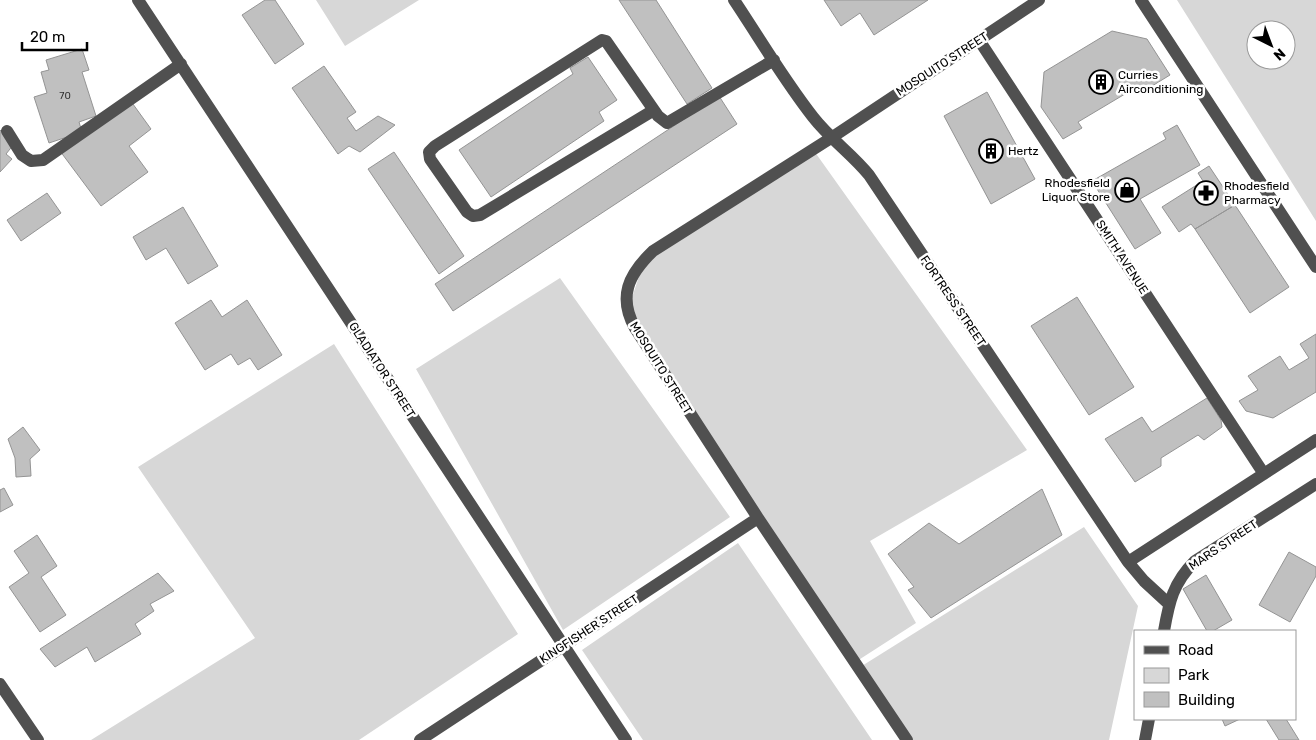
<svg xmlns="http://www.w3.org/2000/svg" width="1316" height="740" viewBox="0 0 1316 740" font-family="Rubik,sans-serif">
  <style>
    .green { fill: #d7d7d7; fill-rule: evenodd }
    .building { fill: #c0c0c0; stroke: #949494 }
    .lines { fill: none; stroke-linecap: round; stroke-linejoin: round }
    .minor { stroke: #505050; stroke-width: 12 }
    .labels { text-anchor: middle; stroke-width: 5; stroke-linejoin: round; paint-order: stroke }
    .number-label { font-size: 10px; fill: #303030 }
    .street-label { font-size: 12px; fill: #000; stroke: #fff }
    .poi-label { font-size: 12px; fill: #000; stroke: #fff; text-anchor: start }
  </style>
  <rect width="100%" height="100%" fill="#fff"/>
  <path class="green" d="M316,0H419L345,46Z
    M1177,0H1316V221ZM1256,30H1286V60H1256Z
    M812,148L1027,450L870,541L916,623L857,661L627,312L646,256Z
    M560,278L730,517L563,630L416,369Z
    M334,344L518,634L359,740H91L255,638L138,467Z
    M1084,527L1138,606L1109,740H910L857,669Z
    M738,543L872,740H643L582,650Z"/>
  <path class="building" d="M265,0H275L304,44L275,64L242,15Z
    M619,0H656L712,88L687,104Z
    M824,0H928L874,35L860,13L841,26Z
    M1112,31L1147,39L1170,75L1139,94L1135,88L1078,122L1082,128L1063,139L1041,107L1044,72Z
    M82,49L89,70L82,72L96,116L79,122L82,132L49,143L34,97L47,93L41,72L49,70L46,60Z
    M588,57L617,100L599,112L604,121L491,197L459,150L573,74L570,68Z
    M324,66L356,112L347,118L356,131L378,116L395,125L360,152L349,146L338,154L292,88Z
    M987,92L1035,179L991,204L944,116Z
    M719,96L737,124L453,311L435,284Z
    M130,100L151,129L129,146L148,172L101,206L60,151Z
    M1177,125L1200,165L1140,199L1161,233L1135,249L1092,181L1166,139L1163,133Z
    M0,130L14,144L6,154L12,159L0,172Z
    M394,152L464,256L439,274L368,169Z
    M1209,166L1235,205L1195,229L1191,224L1179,232L1162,207L1203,181L1198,173Z
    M47,193L61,213L21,241L7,220Z
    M1235,205L1289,287L1250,313L1195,229Z
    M183,207L218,266L188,284L166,248L146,260L133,237Z
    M1077,297L1134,387L1089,415L1031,326Z
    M211,300L222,317L247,300L282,355L258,370L250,358L238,365L231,354L205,370L175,323Z
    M1316,334V392L1273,418L1246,411L1239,401L1258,390L1248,376L1280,356L1289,370L1309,358L1300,344Z
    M1207,398L1221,420L1222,427L1204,440L1198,435L1161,458V466L1135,482L1105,439L1142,417L1152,432Z
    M23,427L40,450L30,459L31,476L16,477L15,458L8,439Z
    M4,488L13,505L0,512V490Z
    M1042,489L1062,535L931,618L908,590L914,587L888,554L929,523L959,544Z
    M37,535L57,566L41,577L66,615L40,632L9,587L29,573L14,551Z
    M1289,552L1316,567V576L1290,622L1259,605Z
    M158,573L174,591L150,604L154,611L135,624L141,634L95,662L87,647L55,667L40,649Z
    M1206,575L1232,620L1213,631H1207L1183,589Z
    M1222,719H1240L1225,726Z
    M1266,719H1286L1299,740H1279Z"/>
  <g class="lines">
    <path class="minor" d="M138,0L626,740
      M734,0C760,39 784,80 813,117C830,139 852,154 869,175L1128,562L1144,581L1169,604
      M1141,0L1316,267
      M979,40L1264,474
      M654,110L480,215L473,216L467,212L430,159L429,152L435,146L602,40L606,41L658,116L667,123L774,60
      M7,131L22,155L31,161L43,160L181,64
      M1128,562L1316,440
      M1164,631C1169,602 1173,583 1195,561L1316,484
      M0,684L38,740
      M420,740L758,518
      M907,740L758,518L635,328C618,297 628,275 653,251L831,138L1039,0
      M1145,740L1149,719"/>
  </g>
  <defs>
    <g id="building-ring" transform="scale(1.25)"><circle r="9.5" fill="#fff" stroke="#000" stroke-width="1.5"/><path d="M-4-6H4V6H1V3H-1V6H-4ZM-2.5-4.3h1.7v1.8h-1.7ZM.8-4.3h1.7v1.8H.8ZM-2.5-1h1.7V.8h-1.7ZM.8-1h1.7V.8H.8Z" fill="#000"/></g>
    <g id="shop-ring" transform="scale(1.25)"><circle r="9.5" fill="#fff" stroke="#000" stroke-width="1.5"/><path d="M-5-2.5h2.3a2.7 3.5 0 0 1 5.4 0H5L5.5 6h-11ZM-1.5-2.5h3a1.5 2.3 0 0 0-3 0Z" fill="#000"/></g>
    <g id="pharmacy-ring" transform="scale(1.25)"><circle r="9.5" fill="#fff" stroke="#000" stroke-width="1.5"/><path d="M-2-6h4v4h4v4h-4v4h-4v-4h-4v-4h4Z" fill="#000"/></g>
  </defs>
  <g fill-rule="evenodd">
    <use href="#building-ring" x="1101" y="82"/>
    <use href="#building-ring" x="991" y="151"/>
    <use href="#shop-ring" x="1127" y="190"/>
    <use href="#pharmacy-ring" x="1206" y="193"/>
  </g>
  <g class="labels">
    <g class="number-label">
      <text x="65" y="99">70</text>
    </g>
    <g class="street-label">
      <text transform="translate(942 64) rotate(-33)" y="4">MOSQUITO STREET</text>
      <text transform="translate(1122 257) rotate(57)" y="4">SMITH AVENUE</text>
      <text transform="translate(953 301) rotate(56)" y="4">FORTRESS STREET</text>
      <text transform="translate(661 368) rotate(58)" y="4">MOSQUITO STREET</text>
      <text transform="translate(382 370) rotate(57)" y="4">GLADIATOR STREET</text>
      <text transform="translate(1223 545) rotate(-34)" y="4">MARS STREET</text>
      <text transform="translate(589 629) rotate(-33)" y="4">KINGFISHER STREET</text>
    </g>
    <g class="poi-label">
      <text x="1118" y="79">Curries<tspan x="1118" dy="14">Airconditioning</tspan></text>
      <text x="1008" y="155">Hertz</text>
      <text x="1110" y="187" text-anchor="end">Rhodesfield<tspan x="1110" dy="14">Liquor Store</tspan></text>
      <text x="1224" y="190">Rhodesfield<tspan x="1224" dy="14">Pharmacy</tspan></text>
    </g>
  </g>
  <rect x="1134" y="630" width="162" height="90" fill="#ffffff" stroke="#999999"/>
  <rect x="1144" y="646" width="25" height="8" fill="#505050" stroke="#999999"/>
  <text x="1178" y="655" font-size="15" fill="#000000">Road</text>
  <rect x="1144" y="668" width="25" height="15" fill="#d7d7d7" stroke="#999999"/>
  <text x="1178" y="680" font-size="15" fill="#000000">Park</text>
  <rect x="1144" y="692" width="25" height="15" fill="#c0c0c0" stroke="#999999"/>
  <text x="1178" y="705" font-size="15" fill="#000000">Building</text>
  <g transform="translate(1271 45) rotate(138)"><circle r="24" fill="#ffffff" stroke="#999999"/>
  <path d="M0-4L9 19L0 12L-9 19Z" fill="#000000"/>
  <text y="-8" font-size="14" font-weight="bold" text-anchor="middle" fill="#000000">N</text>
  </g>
  <path d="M22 42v8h65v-8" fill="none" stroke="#000000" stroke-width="2.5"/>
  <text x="30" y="42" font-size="15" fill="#000000" stroke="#ffffff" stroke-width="4" paint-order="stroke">20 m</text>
</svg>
